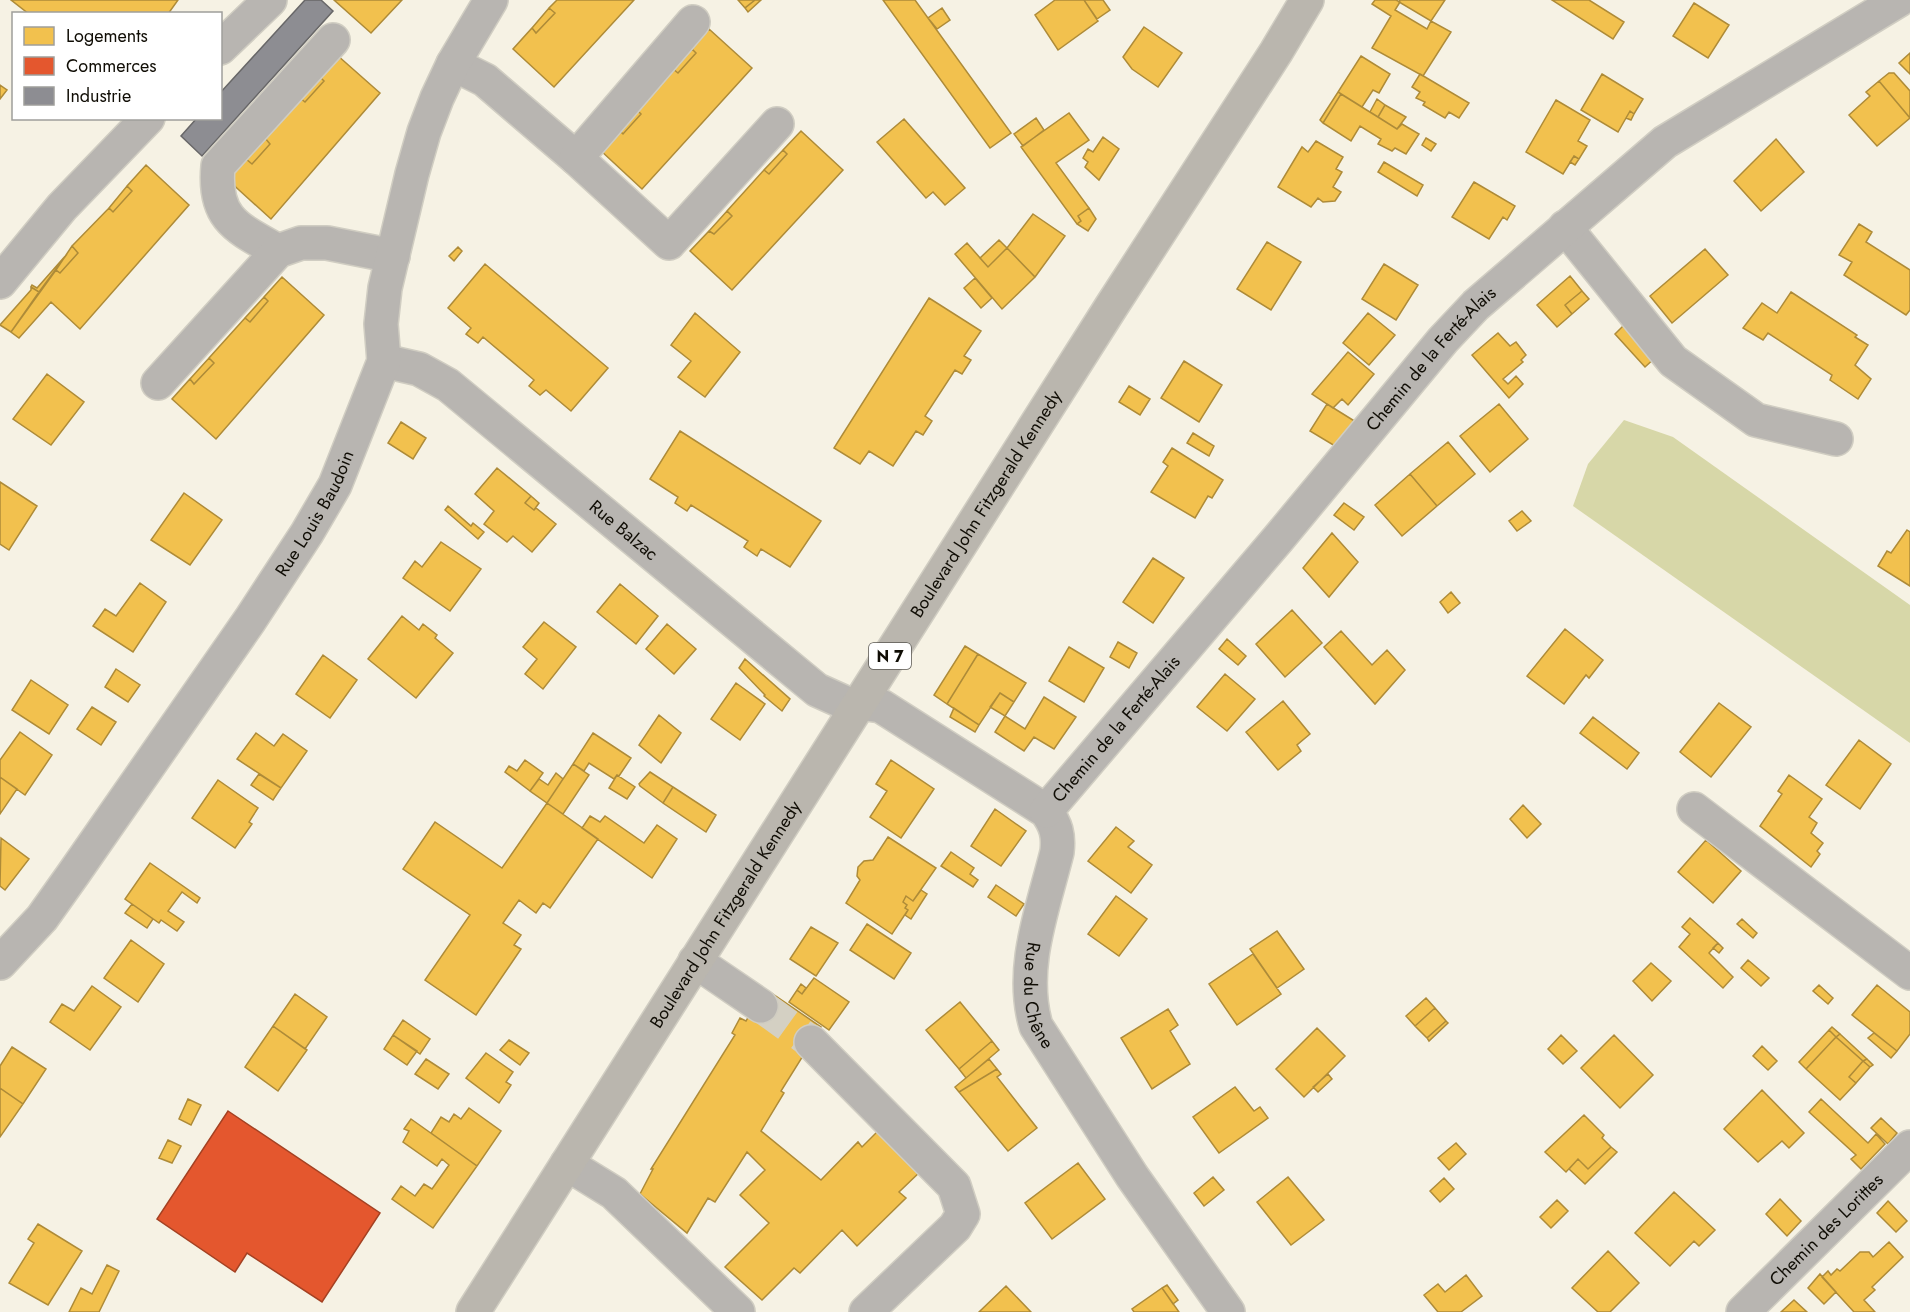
<svg xmlns="http://www.w3.org/2000/svg" width="1910" height="1312" viewBox="0 0 1910 1312" font-family="Jost,sans-serif">
  <style>
    .forest { fill: #d7d7a8 }
    .homes { fill: #f2c14e; stroke: #ae8b38; stroke-width: 1.5 }
    .shops { fill: #e4572e; stroke: #a44122; stroke-width: 1.5 }
    .industry { fill: #8d8d92; stroke: #686768; stroke-width: 1.5 }
    .lines { fill: none; stroke-linecap: round; stroke-linejoin: round }
    .minor-tunnel { stroke: #d4d0c3; stroke-width: 33; stroke-dasharray: 33 16; stroke-linecap: butt }
    .minor-casing { stroke: #d0cdc2; stroke-width: 36 }
    .major-casing { stroke: #d0cdc2; stroke-width: 36 }
    .minor { stroke: #b8b5b1; stroke-width: 33 }
    .major { stroke: #bab6ae; stroke-width: 33 }
    .labels { text-anchor: middle; stroke-width: 6; stroke-linejoin: round; paint-order: stroke }
    .shield { fill: #fff; stroke: #585650; stroke-width: 1.5 }
    .shield-label { font-size: 16px; font-weight: bold; fill: #100d05 }
    .street-label { font-size: 18px; fill: #100d05; stroke: #fff }
  </style>
  <rect width="100%" height="100%" fill="#f6f2e4"/>
  <path class="forest" d="M1624,420L1673,437L1910,605V743L1573,506L1588,464Z"/>
  <path class="homes" d="M11,0H178L168,14H29Z
    M334,0H402L371,33Z
    M557,0H634L554,87L513,49L532,28L536,33L555,13L549,8Z
    M738,0H755L745,8Z
    M755,0H761L748,12L745,8Z
    M883,0H915L1011,133L990,148Z
    M1055,0H1084L1098,21L1058,50L1035,15Z
    M1084,0H1103L1110,10L1097,19Z
    M1375,0H1396L1400,2L1395,10L1427,29L1431,21L1451,32L1423,76L1372,48L1391,16L1372,4Z
    M1400,0H1445L1431,21L1399,2Z
    M1552,0H1589L1624,22L1613,39Z
    M1694,3L1729,25L1708,58L1673,36Z
    M549,8L555,13L536,33L532,28Z
    M942,8L950,20L937,29L928,18Z
    M1144,27L1182,53L1158,87L1132,69L1123,57Z
    M709,29L752,68L642,189L599,149L618,129L623,134L641,114L636,109L673,69L678,73L696,53L692,49Z
    M692,49L696,53L678,73L673,69Z
    M1910,53V74L1899,63Z
    M337,55L380,93L271,219L228,180L246,159L252,164L270,144L265,138L300,98L305,102L324,81L319,76Z
    M1361,56L1390,74L1379,93L1373,90L1362,107L1338,92Z
    M1889,73H1894L1910,91V118L1879,81Z
    M1420,74L1469,103L1459,118L1449,112L1445,118L1423,105L1425,102L1416,98L1420,92L1412,87Z
    M1602,74L1643,99L1634,114L1630,111L1618,132L1581,110Z
    M319,76L324,81L305,102L300,98Z
    M1879,81L1910,118L1877,146L1849,115L1870,96L1866,92Z
    M0,85L7,90L0,99Z
    M1338,92L1341,94L1323,123L1320,120Z
    M1341,94L1397,129L1402,124L1419,134L1406,154L1395,148L1392,151L1378,144L1381,139L1360,126L1351,141L1323,123Z
    M1377,99L1385,105L1378,117L1370,112Z
    M1556,100L1590,120L1578,141L1587,146L1579,159L1574,156L1563,174L1526,152Z
    M1385,105L1406,117L1397,129L1378,117Z
    M636,109L641,114L623,134L618,129Z
    M1630,111L1634,114L1631,120L1626,118Z
    M1069,113L1089,140L1056,163L1089,208L1078,216L1081,221L1077,224L1021,147Z
    M1036,118L1044,130L1023,146L1014,134Z
    M904,119L965,188L945,205L933,192L926,198L877,142Z
    M801,131L843,170L732,290L690,251L709,231L714,234L732,216L727,211L764,170L769,174L787,154L783,150Z
    M1103,137L1119,149L1099,180L1085,167L1088,162L1083,158L1088,149L1093,152Z
    M265,138L270,144L252,164L246,159Z
    M1426,138L1436,144L1431,151L1422,145Z
    M1776,139L1804,172L1761,211L1734,181Z
    M1316,141L1343,157L1336,169L1342,172L1333,187L1341,192L1335,201L1323,202L1318,198L1311,207L1278,187L1302,147L1308,152Z
    M783,150L787,154L769,174L764,170Z
    M1574,156L1579,159L1575,165L1570,162Z
    M1384,162L1423,185L1417,196L1378,172Z
    M146,165L189,205L80,329L51,302L19,338L11,332L56,270L60,273L78,253L72,246L109,208L113,212L132,191L127,186Z
    M1474,182L1515,206L1507,220L1503,217L1489,239L1452,217Z
    M127,186L132,191L113,212L109,208Z
    M1089,208L1096,219L1088,231L1077,224L1081,221L1078,216Z
    M727,211L732,216L714,234L709,231Z
    M1033,214L1065,236L1035,277L1007,248Z
    M1859,224L1872,232L1866,242L1910,270V310L1906,315L1844,275L1852,262L1839,255Z
    M999,240L1007,248L988,267L980,258Z
    M1267,242L1301,262L1271,310L1237,289Z
    M967,243L988,267L1007,248L1035,277L1002,309L955,254Z
    M72,246L78,253L60,273L56,270Z
    M458,247L462,251L454,261L449,256Z
    M1705,249L1728,275L1672,323L1650,296Z
    M67,254L39,292L31,287L32,285L37,288Z
    M485,264L608,368L571,411L546,390L540,395L529,386L534,380L483,337L478,343L466,334L471,328L448,308Z
    M1384,264L1418,285L1396,320L1362,299Z
    M1570,276L1582,291L1565,305L1572,314L1557,327L1537,305Z
    M282,277L324,315L216,439L172,399L190,379L194,384L214,363L209,358L245,318L250,322L268,301L264,297Z
    M975,278L992,298L981,308L964,288Z
    M31,287L39,292L11,332L0,325L31,290Z
    M1582,291L1589,299L1572,314L1565,305Z
    M1791,292L1857,335L1855,337L1868,345L1855,365L1871,379L1858,399L1830,380L1832,375L1768,333L1763,340L1743,328L1762,303L1777,313Z
    M264,297L268,301L250,322L245,318Z
    M929,298L981,331L964,356L971,360L962,374L955,370L925,416L932,421L923,435L916,431L893,466L869,451L860,464L834,448Z
    M695,313L740,352L705,397L678,377L691,361L671,345Z
    M1368,313L1395,335L1369,365L1343,343Z
    M1627,322L1656,357L1645,367L1615,334Z
    M1498,333L1510,346L1516,342L1526,355L1521,360L1523,362L1503,379L1508,384L1516,376L1523,384L1509,398L1472,355Z
    M1348,352L1374,374L1348,405L1342,399L1333,408L1312,394Z
    M209,358L214,363L194,384L190,379Z
    M1184,361L1222,385L1199,422L1161,398Z
    M47,374L84,402L51,445L13,419Z
    M1129,386L1150,399L1140,415L1119,402Z
    M1327,404L1356,422L1335,446L1310,431Z
    M1499,404L1528,439L1490,472L1460,436Z
    M401,422L426,438L413,459L388,443Z
    M680,431L821,521L790,567L761,549L757,556L744,547L748,541L691,505L687,511L675,503L678,497L650,479Z
    M1193,433L1214,446L1209,456L1187,443Z
    M1448,442L1475,474L1437,506L1410,474Z
    M1172,448L1223,480L1212,498L1208,496L1195,518L1151,492L1168,466L1163,462Z
    M497,468L531,496L525,503L534,510L536,508L556,524L532,552L513,536L507,542L484,524L494,511L475,494Z
    M1410,474L1437,506L1402,536L1375,505Z
    M0,482L37,506L9,550L0,544Z
    M184,493L222,520L190,565L151,540Z
    M531,496L539,503L534,510L525,503Z
    M1344,503L1364,517L1354,530L1334,515Z
    M448,506L471,526L473,523L484,532L478,539L445,510Z
    M1522,511L1531,521L1517,531L1509,521Z
    M1907,530L1910,532V586L1878,566L1887,551L1891,553Z
    M1332,533L1358,562L1329,597L1303,568Z
    M441,542L481,569L450,611L403,578L415,561L422,567Z
    M1153,558L1184,578L1153,623L1123,602Z
    M140,583L166,602L133,652L93,626L105,609L116,616Z
    M620,584L658,616L636,644L597,612Z
    M1451,592L1460,603L1448,613L1440,602Z
    M1292,610L1322,643L1285,677L1256,644Z
    M402,616L419,630L423,624L437,635L435,638L453,653L416,698L368,659Z
    M544,622L576,647L543,689L525,674L537,659L523,647Z
    M667,624L696,649L674,674L646,649Z
    M1565,629L1603,660L1589,678L1586,675L1564,704L1527,676Z
    M1341,631L1372,665L1387,650L1405,670L1375,704L1324,647Z
    M1227,639L1246,656L1238,665L1219,649Z
    M1118,642L1137,653L1129,668L1110,657Z
    M965,646L978,654L947,704L934,695Z
    M1069,647L1104,668L1084,702L1049,681Z
    M978,654L1026,683L1014,702L1000,693L979,725L947,704Z
    M323,655L357,680L330,718L296,694Z
    M745,659L790,699L782,711L764,696L765,695L739,668Z
    M116,669L140,685L128,702L105,687Z
    M1225,674L1255,699L1227,731L1197,707Z
    M31,680L68,705L49,734L12,710Z
    M736,683L765,704L740,740L711,719Z
    M1000,693L1014,702L1005,716L990,707Z
    M1044,697L1076,717L1054,749L1034,737L1024,751L995,732L1005,716L1025,729Z
    M1283,701L1310,734L1297,745L1301,751L1278,770L1246,732Z
    M1719,703L1751,727L1711,777L1680,752Z
    M92,707L116,722L101,745L77,729Z
    M954,708L979,725L975,732L950,717Z
    M659,715L681,733L661,763L639,745Z
    M1593,717L1639,753L1627,769L1580,733Z
    M20,732L52,755L25,795L0,777V760Z
    M256,733L274,746L283,734L307,751L281,788L237,759Z
    M593,733L631,758L619,776L617,775L614,779L589,763L584,771L573,764Z
    M1859,740L1891,764L1860,809L1826,785Z
    M525,760L543,773L530,791L505,772L509,766L517,771Z
    M891,760L934,789L901,838L870,817L887,791L876,784Z
    M573,764L589,775L563,814L547,803Z
    M650,772L673,787L663,803L640,786L639,784Z
    M556,773L563,779L547,803L530,791L539,779L548,785Z
    M259,774L281,788L273,800L251,785Z
    M617,775L635,787L627,799L609,788Z
    M1789,775L1822,799L1809,817L1817,823L1811,833L1823,843L1817,851L1820,854L1811,867L1760,826L1782,794L1778,791Z
    M0,777L17,789L0,814Z
    M218,780L258,808L249,822L252,824L235,848L192,818Z
    M673,787L716,815L706,832L663,803Z
    M547,803L598,839L550,908L543,903L536,913L519,900L503,923L521,935L514,945L521,949L476,1015L425,980L470,915L403,869L435,822L502,868Z
    M1523,805L1541,824L1527,838L1510,819Z
    M995,809L1026,831L1001,866L971,846Z
    M590,816L600,822L605,816L644,843L657,825L677,839L652,878L582,828Z
    M1116,827L1134,841L1128,847L1152,865L1131,893L1088,861Z
    M888,837L936,868L913,901L906,896L903,902L907,905L905,908L908,910L892,934L846,903L860,880L857,876L858,867L864,861L873,860Z
    M1,838L29,859L5,890L0,886Z
    M1706,840L1741,871L1713,903L1678,872Z
    M951,852L974,868L970,874L978,880L973,887L941,866Z
    M150,863L200,898L197,903L182,892L168,911L184,922L177,931L161,920L159,923L125,899Z
    M996,885L1024,904L1016,916L988,897Z
    M921,890L927,894L911,919L905,915L908,910L905,908L907,905L903,902L906,896L913,901Z
    M1116,896L1147,919L1119,956L1088,934Z
    M132,904L153,919L147,928L125,913Z
    M1690,918L1718,943L1709,953L1733,977L1723,988L1679,947L1690,934L1682,927Z
    M1742,919L1757,933L1753,938L1737,924Z
    M867,924L911,953L894,979L850,950Z
    M811,927L838,943L816,976L790,959Z
    M1277,931L1304,969L1277,988L1250,949Z
    M131,940L164,964L138,1002L104,978Z
    M1718,943L1723,948L1719,953L1713,948Z
    M1253,954L1281,994L1237,1025L1209,984Z
    M1748,960L1769,978L1761,986L1741,968Z
    M1651,963L1671,981L1652,1001L1633,981Z
    M814,978L849,1002L829,1030L789,1002L797,990L802,994Z
    M801,984L806,988L802,994L797,990Z
    M1819,985L1833,998L1828,1004L1813,991Z
    M1877,985L1910,1012V1034L1897,1051L1852,1015Z
    M92,986L121,1007L90,1050L50,1022L62,1004L74,1011Z
    M770,992L821,1027L781,1091L784,1093L761,1131L821,1180L858,1142L862,1147L883,1126L924,1168L899,1192L906,1198L857,1246L842,1230L800,1273L794,1268L762,1300L725,1267L769,1223L740,1195L765,1170L747,1152L715,1202L708,1198L687,1233L640,1194L653,1169H651L735,1035L732,1033L740,1018L746,1021L750,1014L755,1016Z
    M295,994L327,1017L305,1049L273,1026Z
    M1426,998L1435,1008L1415,1026L1406,1016Z
    M960,1002L992,1041L959,1069L926,1030Z
    M1435,1008L1446,1021L1427,1038L1415,1026Z
    M1168,1009L1178,1025L1170,1031L1190,1064L1152,1089L1121,1038Z
    M403,1020L430,1039L420,1054L393,1035Z
    M1446,1021L1448,1023L1429,1041L1427,1038Z
    M273,1026L307,1050L278,1091L245,1067Z
    M1832,1027L1840,1034L1836,1037L1829,1030Z
    M1317,1028L1345,1056L1304,1097L1276,1069Z
    M1829,1030L1836,1037L1806,1069L1799,1062Z
    M1874,1033L1897,1051L1891,1058L1868,1038Z
    M1840,1034L1867,1059L1863,1061L1836,1037Z
    M393,1035L417,1051L407,1065L384,1049Z
    M1561,1035L1577,1051L1563,1064L1548,1049Z
    M1614,1035L1653,1075L1620,1108L1581,1068Z
    M1836,1037L1863,1061L1849,1077L1856,1083L1840,1100L1806,1069Z
    M509,1040L529,1053L520,1065L500,1050Z
    M992,1041L999,1050L966,1078L959,1069Z
    M1762,1046L1777,1061L1768,1070L1753,1056Z
    M12,1047L46,1069L23,1104L0,1088V1066Z
    M486,1053L513,1072L506,1082L511,1085L499,1103L466,1078Z
    M426,1059L449,1074L438,1089L415,1074Z
    M989,1059L997,1069L959,1092L955,1087Z
    M1867,1059L1873,1065L1870,1067L1863,1061Z
    M1863,1061L1870,1067L1856,1083L1849,1077Z
    M997,1069L1001,1074L997,1077L1037,1128L1008,1151L959,1092Z
    M1328,1074L1332,1079L1318,1092L1313,1087Z
    M1235,1087L1254,1111L1260,1107L1268,1118L1219,1153L1193,1117Z
    M0,1088L23,1104L0,1137Z
    M1762,1090L1804,1133L1789,1148L1782,1141L1758,1162L1724,1129Z
    M188,1099L201,1105L191,1125L179,1119Z
    M1821,1099L1868,1143L1876,1134L1885,1144L1861,1169L1851,1159L1856,1155L1809,1112Z
    M469,1108L501,1131L477,1166L431,1133L441,1117L449,1122L454,1114L461,1119Z
    M1584,1115L1604,1135L1602,1138L1611,1147L1588,1169L1578,1159L1566,1172L1545,1152Z
    M1881,1118L1897,1133L1888,1144L1871,1128Z
    M411,1119L477,1166L433,1228L392,1199L401,1186L415,1196L424,1184L432,1189L449,1165L442,1159L437,1166L403,1142L409,1131L404,1129Z
    M168,1140L181,1146L172,1163L159,1158Z
    M1456,1143L1466,1154L1449,1170L1438,1158Z
    M1611,1147L1617,1152L1585,1184L1569,1169L1578,1159L1588,1169Z
    M1078,1163L1105,1199L1052,1239L1025,1203Z
    M1213,1177L1224,1190L1204,1206L1194,1193Z
    M1288,1177L1324,1220L1291,1245L1257,1202Z
    M1444,1178L1454,1189L1440,1202L1430,1191Z
    M1674,1192L1715,1230L1699,1246L1694,1241L1670,1266L1635,1233Z
    M1780,1199L1801,1221L1787,1236L1766,1214Z
    M1557,1200L1568,1211L1551,1228L1540,1217Z
    M1888,1201L1907,1221L1896,1232L1877,1213Z
    M38,1224L82,1251L48,1305L9,1283L34,1243L28,1239Z
    M1889,1242L1903,1257L1872,1287L1875,1290L1864,1300L1875,1312H1854L1822,1277L1828,1271L1831,1275L1837,1269L1840,1271L1860,1252H1869L1873,1257Z
    M1608,1251L1639,1283L1610,1312H1598L1572,1288Z
    M107,1265L119,1271L99,1312H69L81,1288L92,1294Z
    M1820,1274L1836,1292L1824,1304L1808,1288Z
    M1466,1275L1482,1296L1461,1312H1438L1424,1295L1438,1284L1445,1292Z
    M1167,1285L1178,1300L1173,1304L1162,1288Z
    M1006,1286L1031,1312H979Z
    M1162,1288L1179,1312H1134L1132,1309Z
    M1794,1300L1807,1312H1781Z"/>
  <path class="shops" d="M228,1111L380,1213L322,1302L247,1253L235,1272L157,1219Z"/>
  <path class="industry" d="M305,0H321L333,11L202,156L181,136L197,118H220V93Z"/>
  <g class="lines">
    <path class="minor-tunnel" d="M761,1006L811,1042"/>
    <g class="minor-casing">
      <g id="minor">
        <path d="M220,48L270,0"/>
        <path d="M453,64L485,80L576,158L669,243L777,124"/>
        <path d="M576,158L693,22"/>
        <path d="M1565,227L1673,361L1756,420L1836,439"/>
        <path d="M278,251C237,228 213,219 218,166L333,40"/>
        <path d="M0,282L62,207L148,118"/>
        <path id="s1" d="M384,361L419,369L448,385L817,690L848,704L859,703L881,706L1046,811C1056,825 1059,835 1057,852C1043,909 1019,968 1036,1026L1132,1176L1228,1312"/>
        <path d="M158,383L278,251L301,243H327L393,256"/>
        <path d="M1694,809L1910,973"/>
        <path id="s2" d="M1046,811L1278,539L1443,340L1476,305L1665,142L1899,0"/>
        <path d="M695,961L761,1006"/>
        <path id="s3" d="M0,963L42,918L74,873L250,620L307,533L335,485L384,361L381,324L385,288L412,174L424,132L437,98L453,64L491,0"/>
        <path d="M811,1042L954,1186L963,1214L955,1227L866,1312"/>
        <path d="M567,1164L614,1193L738,1312"/>
        <path id="s4" d="M1743,1312L1910,1147"/>
      </g>
    </g>
    <g class="major-casing">
      <g id="major">
        <path id="s5" d="M473,1312L1111,307L1276,52L1307,0"/>
      </g>
    </g>
    <use href="#minor" class="minor"/>
    <use href="#major" class="major"/>
  </g>
  <g class="labels">
    <rect class="shield" x="869" y="643" width="42" height="26" rx="4.5"/>
    <g class="shield-label">
      <text x="890" y="662">N 7</text>
    </g>
    <g class="street-label">
      <text dy="6" stroke="none"><textPath href="#s2" startOffset="594">Chemin de la Ferté-Alais</textPath></text>
      <text dy="6" stroke="none"><textPath href="#s5" startOffset="957">Boulevard John Fitzgerald Kennedy</textPath></text>
      <text dy="6" stroke="none"><textPath href="#s3" startOffset="550">Rue Louis Baudoin</textPath></text>
      <text dy="6" stroke="none"><textPath href="#s1" startOffset="297">Rue Balzac</textPath></text>
      <text dy="6" stroke="none"><textPath href="#s2" startOffset="108">Chemin de la Ferté-Alais</textPath></text>
      <text dy="6" stroke="none"><textPath href="#s5" startOffset="471">Boulevard John Fitzgerald Kennedy</textPath></text>
      <text dy="6" stroke="none"><textPath href="#s1" startOffset="1002">Rue du Chêne</textPath></text>
      <text dy="6" stroke="none"><textPath href="#s4" startOffset="117">Chemin des Lorittes</textPath></text>
    </g>
  </g>
  <rect x="12" y="12" width="210" height="108" fill="#ffffff" stroke="#9f9e9b" stroke-width="1.5"/>
  <rect x="24" y="27" width="30" height="18" fill="#f2c14e" stroke="#9f9e9b" stroke-width="1.5"/>
  <text x="66" y="42" font-size="18" fill="#100d05">Logements</text>
  <rect x="24" y="57" width="30" height="18" fill="#e4572e" stroke="#9f9e9b" stroke-width="1.5"/>
  <text x="66" y="72" font-size="18" fill="#100d05">Commerces</text>
  <rect x="24" y="87" width="30" height="18" fill="#8d8d92" stroke="#9f9e9b" stroke-width="1.5"/>
  <text x="66" y="102" font-size="18" fill="#100d05">Industrie</text>
</svg>
